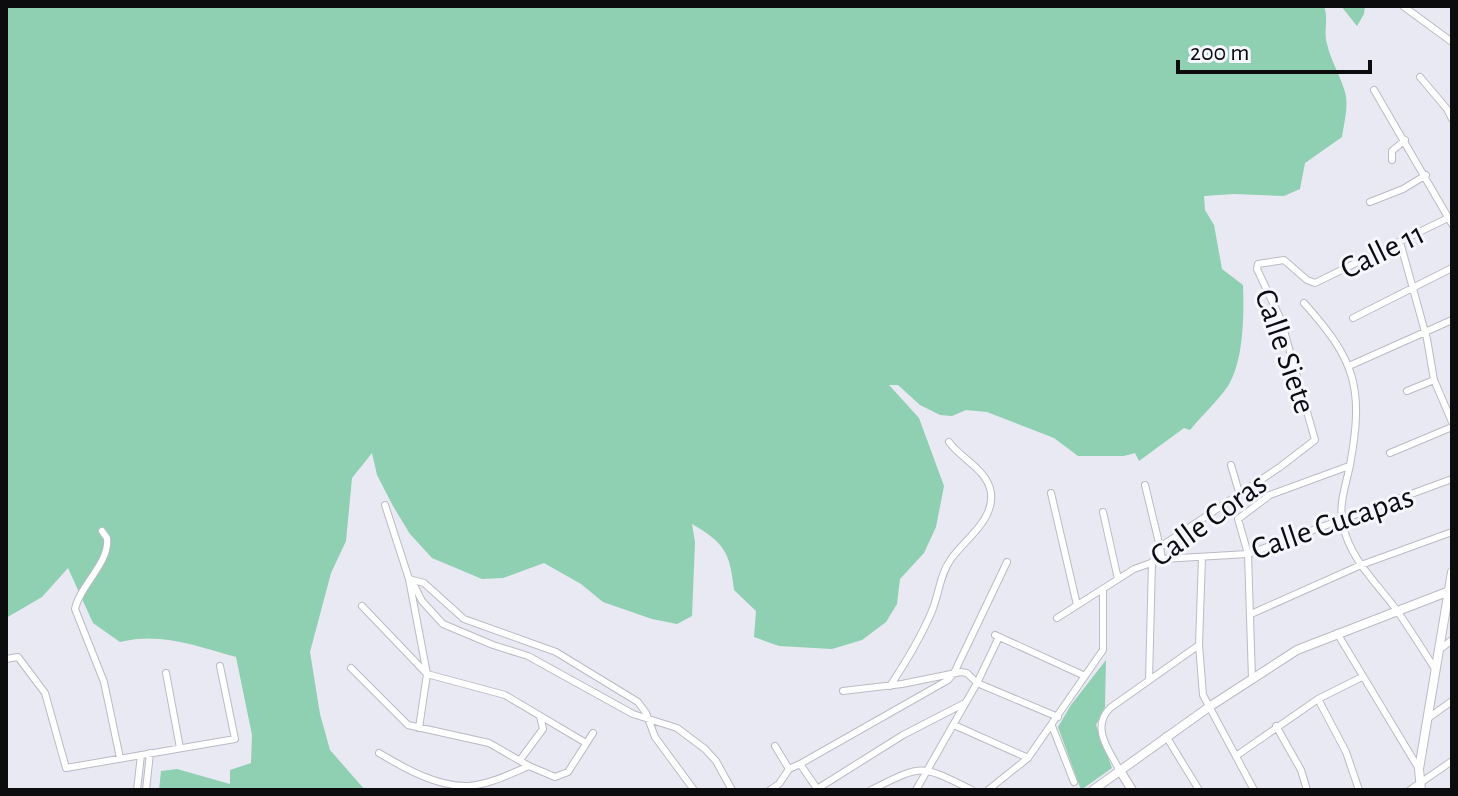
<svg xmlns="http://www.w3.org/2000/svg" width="1458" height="796" viewBox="0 0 1458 796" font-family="'Alegreya Sans',sans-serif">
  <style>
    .green { fill: #8fcfb2 }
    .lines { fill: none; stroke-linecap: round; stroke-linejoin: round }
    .street-casing { stroke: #babbc4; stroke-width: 8 }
    .secondary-casing { stroke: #babbc4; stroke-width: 10 }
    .street { stroke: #fff; stroke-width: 6 }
    .secondary { stroke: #fff; stroke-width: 8 }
    .labels { text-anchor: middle; stroke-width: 6; stroke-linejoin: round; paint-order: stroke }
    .street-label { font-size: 32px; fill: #0c0c0f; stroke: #f5f6fe }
  </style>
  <rect width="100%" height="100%" fill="#e8e9f2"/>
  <path class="green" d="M6,6H1324C1329,21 1323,30 1327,44C1331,61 1340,75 1345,92C1349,105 1344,123 1342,137L1305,163L1300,189L1284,196L1234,194L1204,196L1205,210L1214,225L1222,269L1243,285C1244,315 1244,360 1228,386C1218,401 1202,415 1190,430L1184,428L1139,461L1135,453L1124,456H1078L1054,438L987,412L966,410L952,416L940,415L920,405L898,385H889L919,418L944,486L936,527L924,553L900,579L897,604L886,622L862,640L832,649L779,646L754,637L756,611L734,590C730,553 725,543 692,524L695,542L692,616L677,624L652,619L603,602L581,584L544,563L503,578L482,579L432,558L410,534L393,506L377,475L372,453L352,478L346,541L331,573L310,652L320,714L330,750L365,790H159L161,771L177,769L230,784V770L251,763L252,735L236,657C195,646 162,632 120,642L93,623L68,568L42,597L6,618Z
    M1341,6H1365L1364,14L1357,26Z
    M1106,660L1105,707L1096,725L1112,768L1081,790L1058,727L1071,705Z"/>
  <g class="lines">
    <g class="street-casing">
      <path id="street" d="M1403,6L1452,42
        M1420,77L1447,109L1452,119
        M1374,90L1452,224
        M1392,160V151L1405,140
        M1370,202L1403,189L1426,175
        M1400,242L1427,339L1434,380L1452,422
        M1304,303C1356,361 1364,388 1350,465C1346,485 1338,505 1343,525C1350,560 1379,585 1398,612C1411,631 1423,650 1435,669
        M1353,318L1452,268
        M1349,366L1452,320
        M1407,391L1434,380
        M1390,453L1452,427
        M1231,465L1239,492
        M1145,485L1160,547
        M1051,493L1077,605
        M385,505L409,579L427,674L419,728
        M1103,512L1118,579
        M102,531L107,538C110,563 80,585 75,609L104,682L120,758
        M1202,557L1199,645L1203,695L1254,790
        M1162,559L1248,554L1452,479
        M409,579L424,583L464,619L556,652L638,702L646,713L655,737L694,790
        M410,584L415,587L422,601L443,624L493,645L528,656L633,714L677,728L705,749L716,761L732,790
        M362,606L427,674L505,695L586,743
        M1251,614L1361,565L1452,532
        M1057,618L1134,569L1162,559L1160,547L1280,467L1315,440L1281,320L1257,269L1258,264L1284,260L1307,280L1315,283L1450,217
        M1337,633L1419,769
        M995,635L1085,676
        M1439,650L1452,640
        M6,659L18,657L45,693L66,768L235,739L220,666
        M351,668L408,725L489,743L529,766L555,777L568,772L593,733
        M166,673L180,748
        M1252,679L1248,554L1238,519L1270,495L1349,466
        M1149,680L1152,562
        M890,686C906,662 921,637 932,611C939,594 940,574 951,559C965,539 994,521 991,493C988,470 961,459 949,442
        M843,691L902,684L961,672L967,673L977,683L1058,717
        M1318,699L1346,752L1359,790
        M1427,719L1452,701
        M954,725L1028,758
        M1052,726L1074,782
        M1276,726L1301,770L1307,790
        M1166,736L1199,790
        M775,746L789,769
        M379,753C404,768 437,787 468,786C488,785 510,774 529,766
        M1236,756L1318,699L1362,677
        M520,760L543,729L540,716
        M800,764L818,790
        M1119,769C1108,749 1091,727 1110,708L1199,645
        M817,789L903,735L965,703
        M137,790L141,755
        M146,790L150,753
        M770,790L779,784L789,769L800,764L948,680L954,673L1007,562
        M871,790C924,764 919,764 972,790
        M916,790L977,683L999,637
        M988,790L1028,758L1103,650V589
        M1410,790L1452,761"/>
    </g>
    <g class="secondary-casing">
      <path id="secondary" d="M1119,769L1132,790
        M1093,790L1209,707L1297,650L1452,590
        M1421,790L1419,769L1452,572"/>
    </g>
    <use href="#street" class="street"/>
    <use href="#secondary" class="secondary"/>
  </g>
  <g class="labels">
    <g class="street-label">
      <text transform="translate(1382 250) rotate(-26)" y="11">Calle 11</text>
      <text transform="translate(1286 351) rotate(71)" y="11">Calle Siete</text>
      <text transform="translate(1208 519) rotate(-36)" y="11">Calle Coras</text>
      <text transform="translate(1332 522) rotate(-19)" y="11">Calle Cucapas</text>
    </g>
  </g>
  <rect width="1458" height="796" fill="none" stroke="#0c0c0f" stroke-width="16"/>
  <path d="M1178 60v12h192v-12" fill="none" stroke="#0c0c0f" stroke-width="4"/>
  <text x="1190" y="60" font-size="24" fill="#0c0c0f" stroke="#f5f6fe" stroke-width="6" paint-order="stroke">200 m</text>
</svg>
